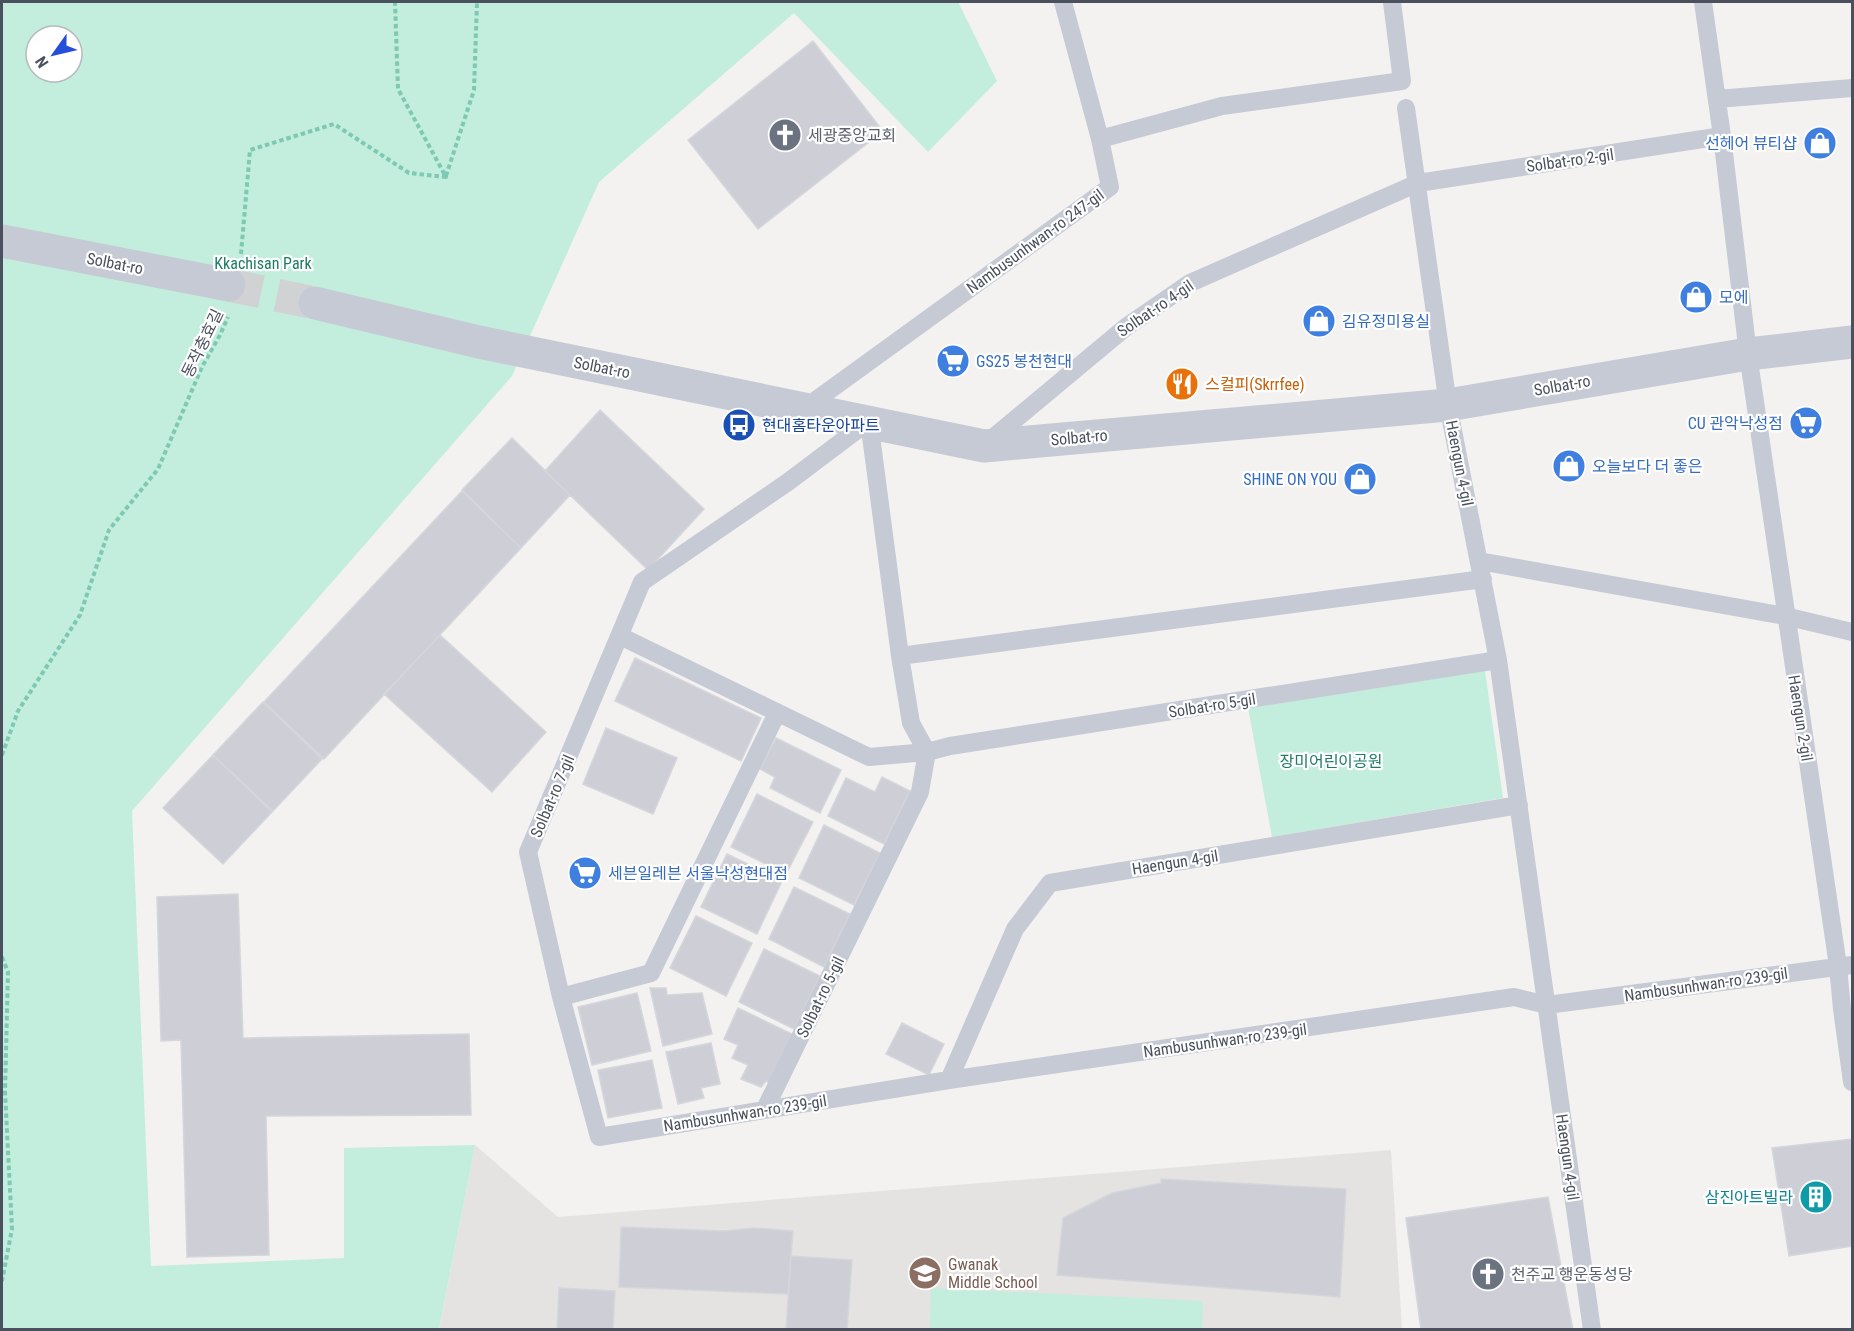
<svg xmlns="http://www.w3.org/2000/svg" width="1854" height="1331" viewBox="0 0 1854 1331" font-family="'Roboto Condensed','Noto Sans KR',sans-serif">
  <style>
    .education { fill: #e4e3e2 }
    .green { fill: #c3eddc; fill-rule: evenodd }
    .building { fill: #cecfd6; stroke: #d5d6dc; stroke-width: 1.5 }
    .lines { fill: none; stroke-linecap: round; stroke-linejoin: round }
    .tertiary-tunnel { stroke: #d1d2d3; stroke-width: 33; stroke-dasharray: 33 16; stroke-linecap: butt }
    .path { stroke: #7dc9b3; stroke-width: 4; stroke-dasharray: 4.5 3; stroke-linecap: butt }
    .service { stroke: #c6cad5; stroke-width: 18 }
    .tertiary { stroke: #c6cad5; stroke-width: 33 }
    .labels { text-anchor: middle; stroke-width: 4.5; stroke-linejoin: round; paint-order: stroke }
    .worship-label { font-size: 16px; fill: #5b616d; stroke: #fff; text-anchor: start }
    .shop-label { font-size: 16px; fill: #366cbe; stroke: #fff; text-anchor: start }
    .street-label { font-size: 16px; fill: #4a505d; stroke: #fff }
    .park-label { font-size: 16px; fill: #1e7c60; stroke: #fff }
    .food-label { font-size: 16px; fill: #c56008; stroke: #fff; text-anchor: start }
    .transit-label { font-size: 16px; fill: #164399; stroke: #fff; text-anchor: start }
    .culture-label { font-size: 16px; fill: #0d838f; stroke: #fff; text-anchor: end }
    .education-label { font-size: 16px; fill: #785e54; stroke: #fff; text-anchor: start }
  </style>
  <rect width="100%" height="100%" fill="#f3f2f1"/>
  <path class="education" d="M475,1145L558,1217L1391,1150L1402,1329L439,1330Z"/>
  <path class="green" d="M2,2H958L997,81L928,152L794,13L599,182L512,376L132,811L151,1266L344,1258V1148L475,1145L439,1329L2,1330ZM36,36H72V72H36Z
    M1485,671L1503,798L1272,837L1248,708Z
    M931,1288L1203,1301L1202,1329H930Z"/>
  <path class="building" d="M813,41L883,131L758,229L688,140Z
    M600,410L704,509L648,570L545,471Z
    M512,438L570,495L521,548L462,490Z
    M462,491L521,548L324,759L264,702Z
    M440,635L546,732L492,792L384,694Z
    M635,658L761,718L741,761L615,701Z
    M263,702L322,759L273,811L213,755Z
    M606,728L677,758L653,814L583,784Z
    M776,738L841,770L820,813L770,788L775,777L760,769Z
    M213,755L272,812L223,864L163,808Z
    M882,777L910,791L884,844L828,816L846,778L875,792Z
    M757,794L813,822L786,874L731,847Z
    M824,825L880,853L854,905L799,878Z
    M727,854L782,881L757,934L701,907Z
    M794,887L850,914L824,967L769,939Z
    M238,894L243,1038L469,1034L471,1115L266,1116L269,1255L187,1257L181,1040L161,1041L157,897Z
    M696,916L752,943L726,996L670,968Z
    M764,949L820,976L794,1029L739,1002Z
    M650,988H666L667,995L702,993L712,1034L663,1046Z
    M637,993L651,1051L592,1065L578,1007Z
    M738,1008L792,1034L769,1083L766,1081L761,1087L741,1079L748,1065L732,1058L738,1045L724,1039Z
    M902,1023L944,1044L929,1075L886,1054Z
    M711,1043L720,1084L701,1088L704,1098L678,1104L666,1052Z
    M652,1060L662,1108L608,1118L598,1070Z
    M1852,1139V1246L1789,1256L1772,1148Z
    M1161,1179L1346,1189L1340,1297L1057,1275L1063,1218L1112,1193L1161,1183Z
    M1548,1197L1573,1330H1421L1406,1218Z
    M621,1227L725,1231L754,1228L793,1231L788,1294L619,1287Z
    M791,1256L852,1260L847,1330H786Z
    M559,1288L615,1291L613,1330H557Z"/>
  <g class="lines">
    <path class="tertiary-tunnel" d="M229,285L315,303"/>
    <path class="path" d="M446,176L474,90L477,2
      M241,254L250,150L334,124L409,173L446,177L398,89L395,2
      M2,755L18,711L80,615L109,530L158,469L202,367L220,335L228,317
      M2,957L8,972L5,1092L12,1229L2,1281"/>
    <path class="service" d="M1703,2L1722,136L1748,354L1838,966L1842,1009L1852,1082
      M1717,99L1852,88
      M1406,108L1448,405L1498,660L1592,1330
      M1100,139L1222,106L1402,81L1392,2
      M805,408L1110,187L1100,139L1063,2
      M988,442L1126,327L1190,283L1418,183L1722,136
      M1479,561L1785,616L1852,632
      M620,636L869,757L927,752L911,723L900,656L869,421L788,482L642,582L528,852L561,997L599,1137L949,1080L1514,997L1547,1005L1852,965
      M900,656L1483,579
      M561,997L651,973L777,713
      M949,1080L1015,929L1050,883L1519,805
      M765,1109L920,792L927,752L950,746L1498,660"/>
    <path class="tertiary" d="M2,241L229,285
      M315,303L479,342L984,446L1448,405L1748,354L1852,342"/>
  </g>
  <defs>
    <g id="church-disc" transform="scale(1.725)"><circle r="9.5" fill="#6b7280" stroke="#fff"/><path d="M-1.2-6h2.4v3.5h3.3v2.4h-3.3V6h-2.4V-.1h-3.3v-2.4h3.3Z" fill="#fff"/></g>
    <g id="shop-disc" transform="scale(1.725)"><circle r="9.5" fill="#3f7fe0" stroke="#fff"/><path d="M-5-2.5h2.3a2.7 3.5 0 0 1 5.4 0H5L5.5 6h-11ZM-1.5-2.5h3a1.5 2.3 0 0 0-3 0Z" fill="#fff"/></g>
    <g id="supermarket-disc" transform="scale(1.725)"><circle r="9.5" fill="#3f7fe0" stroke="#fff"/><path d="M-6-5.5h2.5l.6 2H6L4.5 2H-2.5L-4.4-4H-6ZM-1.5 3.2a1.3 1.3 0 1 0 .1 0ZM3 3.2a1.3 1.3 0 1 0 .1 0Z" fill="#fff"/></g>
    <g id="restaurant-disc" transform="scale(1.725)"><circle r="9.5" fill="#e8710a" stroke="#fff"/><path d="M-5-6h1v4h1v-4h1v4h1v-4h1v5L-1.5 .5V6h-2V.5L-5-1ZM5-6V6H3V1.5H1.5Q1.5-4 5-6Z" fill="#fff"/></g>
    <g id="bus-disc" transform="scale(1.725)"><circle r="9.5" fill="#1a4fb4" stroke="#fff"/><path d="M-5-6H5V4H4V6H2V4H-2V6H-4V4H-5ZM-3.5-4V0h7V-4ZM-3.5 1.2v1.5H-2V1.2ZM2 1.2v1.5H3.5V1.2Z" fill="#fff"/></g>
    <g id="building-disc" transform="scale(1.725)"><circle r="9.5" fill="#0f9aa8" stroke="#fff"/><path d="M-4-6H4V6H1V3H-1V6H-4ZM-2.5-4.3h1.7v1.8h-1.7ZM.8-4.3h1.7v1.8H.8ZM-2.5-1h1.7V.8h-1.7ZM.8-1h1.7V.8H.8Z" fill="#fff"/></g>
    <g id="school-disc" transform="scale(1.725)"><circle r="9.5" fill="#8d6e63" stroke="#fff"/><path d="M0-5L7-2L0 1L-7-2ZM-4 1L0 2.5L4 1V4Q0 6-4 4Z" fill="#fff"/></g>
  </defs>
  <g fill-rule="evenodd">
    <use href="#church-disc" x="785" y="135"/>
    <use href="#shop-disc" x="1820" y="143"/>
    <use href="#shop-disc" x="1696" y="297"/>
    <use href="#shop-disc" x="1319" y="321"/>
    <use href="#supermarket-disc" x="953" y="361"/>
    <use href="#restaurant-disc" x="1182" y="384"/>
    <use href="#supermarket-disc" x="1806" y="423"/>
    <use href="#bus-disc" x="739" y="425"/>
    <use href="#shop-disc" x="1569" y="466"/>
    <use href="#shop-disc" x="1360" y="479"/>
    <use href="#supermarket-disc" x="585" y="873"/>
    <use href="#building-disc" x="1816" y="1197"/>
    <use href="#school-disc" x="925" y="1273"/>
    <use href="#church-disc" x="1488" y="1274"/>
  </g>
  <g class="labels">
    <g class="worship-label">
      <text x="808" y="141">세광중앙교회</text>
      <text x="1511" y="1280">천주교 행운동성당</text>
    </g>
    <g class="shop-label">
      <text x="1797" y="149" text-anchor="end">선헤어 뷰티샵</text>
      <text x="1719" y="303">모에</text>
      <text x="1342" y="327">김유정미용실</text>
      <text x="976" y="367">GS25 봉천현대</text>
      <text x="1783" y="429" text-anchor="end">CU 관악낙성점</text>
      <text x="1592" y="472">오늘보다 더 좋은</text>
      <text x="1337" y="485" text-anchor="end">SHINE ON YOU</text>
      <text x="608" y="879">세븐일레븐 서울낙성현대점</text>
    </g>
    <g class="street-label">
      <text transform="translate(1570 160) rotate(-8)" y="6">Solbat-ro 2-gil</text>
      <text transform="translate(1035 241) rotate(-36)" y="6">Nambusunhwan-ro 247-gil</text>
      <text transform="translate(115 263) rotate(11)" y="6">Solbat-ro</text>
      <text transform="translate(1155 308) rotate(-34)" y="6">Solbat-ro 4-gil</text>
      <text transform="translate(202 343) rotate(-64)" y="6">동작충효길</text>
      <text transform="translate(602 367) rotate(11)" y="6">Solbat-ro</text>
      <text transform="translate(1562 385) rotate(-10)" y="6">Solbat-ro</text>
      <text transform="translate(1079 437) rotate(-5)" y="6">Solbat-ro</text>
      <text transform="translate(1460 463) rotate(79)" y="6">Haengun 4-gil</text>
      <text transform="translate(1212 705) rotate(-9)" y="6">Solbat-ro 5-gil</text>
      <text transform="translate(1801 718) rotate(81)" y="6">Haengun 2-gil</text>
      <text transform="translate(552 796) rotate(-67)" y="6">Solbat-ro 7-gil</text>
      <text transform="translate(1175 862) rotate(-9)" y="6">Haengun 4-gil</text>
      <text transform="translate(1706 984) rotate(-8)" y="6">Nambusunhwan-ro 239-gil</text>
      <text transform="translate(820 997) rotate(-64)" y="6">Solbat-ro 5-gil</text>
      <text transform="translate(1225 1040) rotate(-8)" y="6">Nambusunhwan-ro 239-gil</text>
      <text transform="translate(745 1113) rotate(-9)" y="6">Nambusunhwan-ro 239-gil</text>
      <text transform="translate(1568 1157) rotate(82)" y="6">Haengun 4-gil</text>
    </g>
    <g class="park-label">
      <text x="263" y="269">Kkachisan Park</text>
      <text x="1331" y="767">장미어린이공원</text>
    </g>
    <g class="food-label">
      <text x="1205" y="390">스컬피(Skrrfee)</text>
    </g>
    <g class="transit-label">
      <text x="762" y="431">현대홈타운아파트</text>
    </g>
    <g class="culture-label">
      <text x="1793" y="1203">삼진아트빌라</text>
    </g>
    <g class="education-label">
      <text x="948" y="1270">Gwanak<tspan x="948" dy="18">Middle School</tspan></text>
    </g>
  </g>
  <rect width="1854" height="1331" fill="none" stroke="#4a505d" stroke-width="6"/>
  <g transform="translate(54 54) rotate(236)"><circle r="28" fill="#ffffff" stroke="#b7b9be" stroke-width="1.5"/>
  <path d="M0-4.5L10 22L0 15L-10 22Z" fill="#254ed9"/>
  <text y="-9" font-size="16" font-weight="bold" text-anchor="middle" fill="#4a505d">N</text>
  </g>
</svg>
